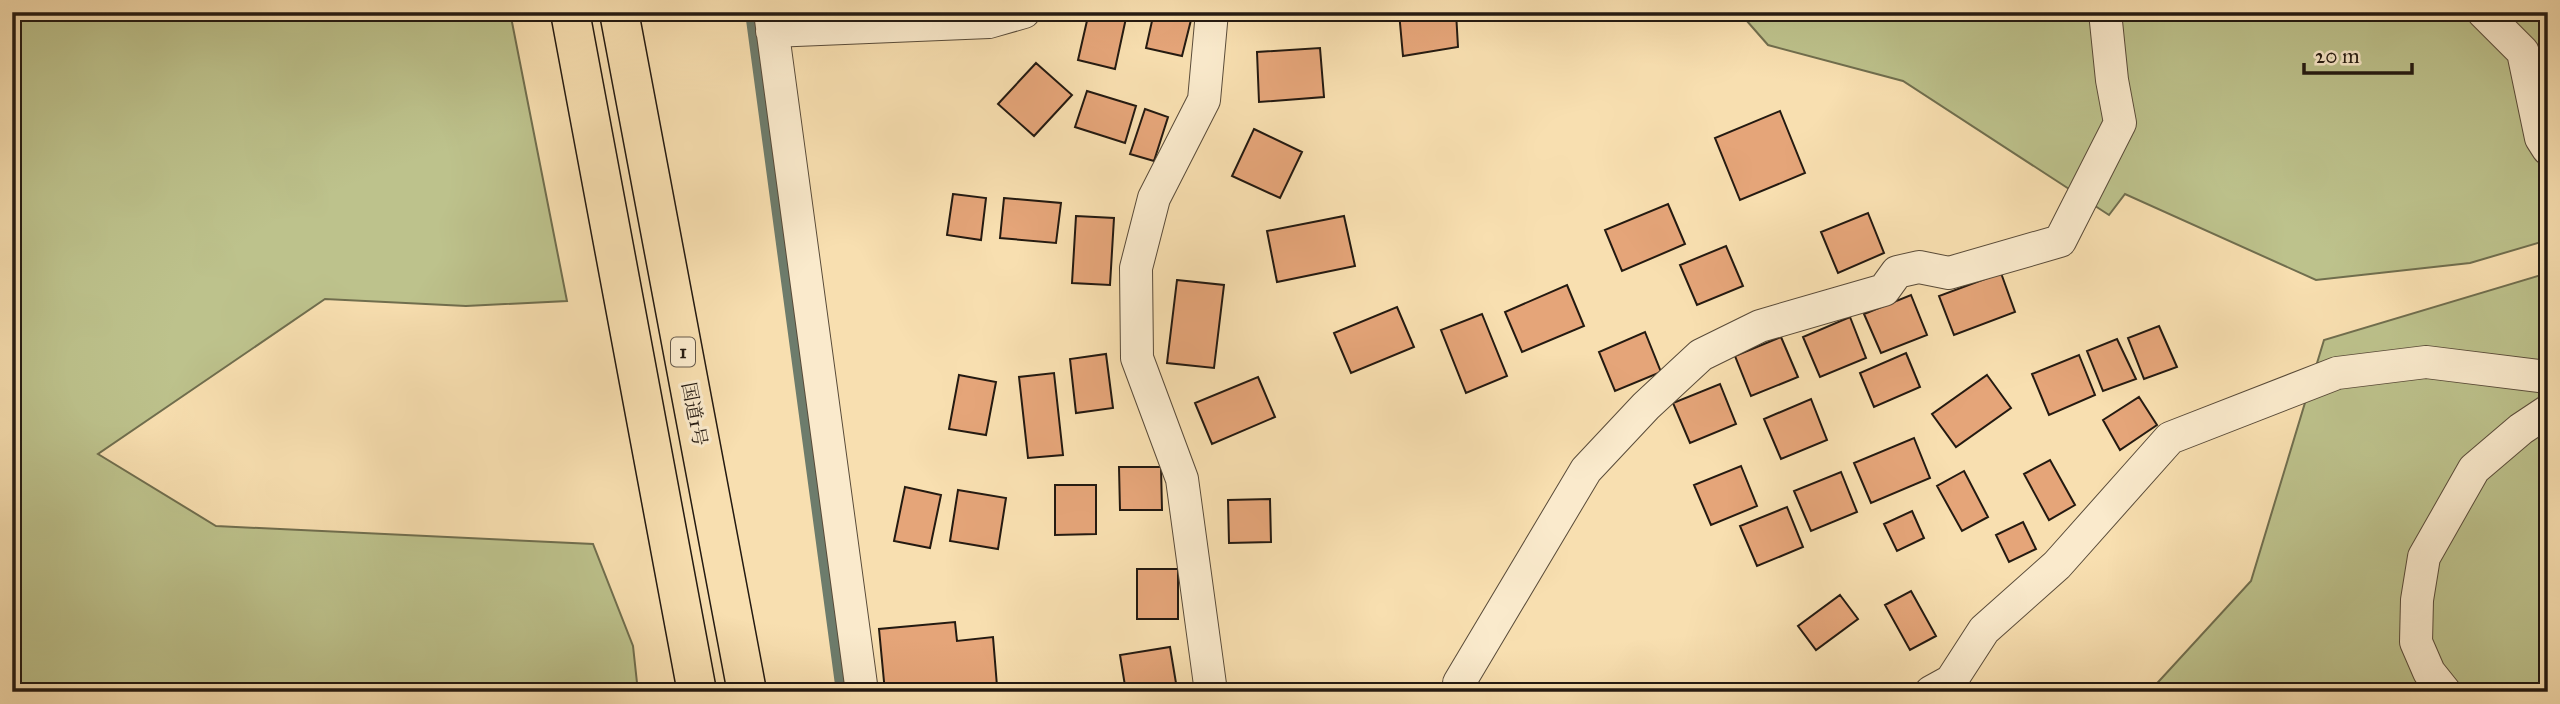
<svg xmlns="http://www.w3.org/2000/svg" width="2560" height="704" viewBox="0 0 2560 704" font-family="'IM FELL Great Primer','Noto Serif JP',serif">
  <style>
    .green { fill: #bdc28c; stroke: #706e4e; stroke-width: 2 }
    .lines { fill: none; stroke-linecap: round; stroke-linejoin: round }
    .stream { stroke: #6d7c6c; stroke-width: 10 }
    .building { fill: #e5a579; stroke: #241a11; stroke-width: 2 }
    .minor-casing { stroke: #594b39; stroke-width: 34 }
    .trunk-casing { stroke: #241a11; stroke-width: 41 }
    .minor { stroke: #faeacc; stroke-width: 32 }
    .trunk { stroke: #f8dfb0; stroke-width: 38 }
    .labels { text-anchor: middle; stroke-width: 6; stroke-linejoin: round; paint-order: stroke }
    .shield { fill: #faeacc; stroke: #645849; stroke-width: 2 }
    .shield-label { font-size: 18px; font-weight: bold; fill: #241a11 }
    .street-label { font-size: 19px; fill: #241a11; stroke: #faeacc }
  </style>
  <rect width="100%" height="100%" fill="#f8dfb0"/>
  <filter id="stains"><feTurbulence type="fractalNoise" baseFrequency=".00286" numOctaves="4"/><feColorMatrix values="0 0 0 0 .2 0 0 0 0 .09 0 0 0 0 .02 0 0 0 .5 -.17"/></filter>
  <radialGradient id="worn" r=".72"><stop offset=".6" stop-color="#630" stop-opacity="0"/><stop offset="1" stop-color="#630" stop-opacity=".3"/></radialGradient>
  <path class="green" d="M12,12H510L567,301L466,306L325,299L98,454L216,526L593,544L633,646L638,692H12Z
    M1739,12H2548V240L2470,263L2316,280L2125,194L2109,215L1903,81L1768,45Z
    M2548,273V692H2149L2251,581L2324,340Z"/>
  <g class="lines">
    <path class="stream" d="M750,12L841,692"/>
  </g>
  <path class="building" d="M1089,12L1126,18L1115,69L1078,60Z
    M1154,12H1193L1182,56L1146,48Z
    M1236,12H1287L1286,21L1235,15Z
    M1399,12H1456L1458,47L1403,56Z
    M1320,48L1324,97L1259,102L1257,52Z
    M1036,63L1072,95L1034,136L998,104Z
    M1087,91L1136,106L1125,143L1075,127Z
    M1145,109L1168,117L1154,161L1130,154Z
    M1780,111L1805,173L1740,200L1715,138Z
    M1254,129L1302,152L1280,198L1232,176Z
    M953,194L986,198L981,240L947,235Z
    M1004,198L1061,203L1056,243L1000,238Z
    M1668,204L1685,244L1622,271L1605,230Z
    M1868,213L1884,253L1838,273L1821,232Z
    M1076,216L1114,218L1110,285L1072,283Z
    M1344,216L1355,266L1277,282L1267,231Z
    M1726,246L1743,286L1697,305L1680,265Z
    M2001,273L2015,312L1954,335L1939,296Z
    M1177,280L1224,285L1214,368L1167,363Z
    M1567,285L1584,326L1522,352L1505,312Z
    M1911,295L1927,335L1881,353L1864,314Z
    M1397,307L1414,347L1351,373L1334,333Z
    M1482,314L1507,376L1466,393L1441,330Z
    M1850,317L1866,358L1820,377L1803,337Z
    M2159,326L2177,367L2144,379L2128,338Z
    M1645,332L1661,372L1615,391L1599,352Z
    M1781,337L1798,377L1751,396L1735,356Z
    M2117,339L2136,379L2103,391L2087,351Z
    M1906,353L1920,387L1874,407L1860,373Z
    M1106,354L1113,408L1076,413L1070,359Z
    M2079,355L2095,395L2049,415L2032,374Z
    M1054,373L1063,455L1028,458L1019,377Z
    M959,375L996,382L986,435L949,429Z
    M1987,375L2011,408L1956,447L1932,414Z
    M1258,377L1275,417L1212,444L1195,403Z
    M1720,384L1736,424L1690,443L1673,403Z
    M2139,397L2157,425L2120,450L2103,420Z
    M1811,399L1827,440L1781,459L1764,419Z
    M1914,438L1930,478L1871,503L1854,463Z
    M2050,460L2075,505L2049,520L2024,474Z
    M1741,466L1757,506L1711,525L1694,485Z
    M1119,467H1161L1162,510H1120Z
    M1964,471L1988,517L1962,531L1937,486Z
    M1841,472L1857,512L1811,531L1794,491Z
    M1055,485H1096V534L1055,535Z
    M905,487L941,495L930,548L894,541Z
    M958,490L1006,498L998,549L950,541Z
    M1270,499L1271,542L1229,543L1228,500Z
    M1787,507L1803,547L1757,566L1740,526Z
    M1912,511L1924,538L1897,551L1884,524Z
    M2023,522L2036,549L2009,562L1996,535Z
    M1137,569H1178V619H1137Z
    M1911,591L1936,636L1910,650L1885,605Z
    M1840,595L1858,619L1816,650L1798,626Z
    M955,622L957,641L993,637L997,686L937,692H885L879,629Z
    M1170,647L1177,689L1126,692L1120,655Z"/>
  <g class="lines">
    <g class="minor-casing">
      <path id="minor" d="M770,12L862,692
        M2483,12L2523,52L2541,138L2548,149
        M772,31L989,22L1024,12
        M1211,692L1182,479L1137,358L1136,268L1154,198L1204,100L1212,12
        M1460,692L1459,683L1586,470L1646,406L1701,355L1760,326L1884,290L1897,272L1919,267L1949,273L2060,241L2120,123L2112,80L2105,12
        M1931,692L1951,681L1984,630L2057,565L2170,438L2337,373L2426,362L2548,377
        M2445,692L2429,672L2416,642L2417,600L2424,557L2474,469L2521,429L2548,411"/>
    </g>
    <g class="trunk-casing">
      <path id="trunk" d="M570,12L697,692
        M619,12L747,692"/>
    </g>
    <use href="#minor" class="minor"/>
    <use href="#trunk" class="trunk"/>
  </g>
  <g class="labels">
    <rect class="shield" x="671" y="337.5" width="24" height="29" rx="5"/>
    <g class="shield-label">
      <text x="683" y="358">1</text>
    </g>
    <g class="street-label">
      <text transform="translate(695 414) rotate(79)" y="7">国道1号</text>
    </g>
  </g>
  <rect width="2560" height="704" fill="none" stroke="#f8dfb0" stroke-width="42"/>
  <rect x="14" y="14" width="2532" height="676" fill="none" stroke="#241a11" stroke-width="3.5"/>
  <rect x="21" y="21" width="2518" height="662" fill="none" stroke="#241a11" stroke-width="2"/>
  <path d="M2304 63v10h108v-10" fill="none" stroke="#241a11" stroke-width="3.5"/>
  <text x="2315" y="63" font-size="21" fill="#241a11" stroke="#faeacc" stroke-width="5" paint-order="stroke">20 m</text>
  <rect width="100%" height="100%" filter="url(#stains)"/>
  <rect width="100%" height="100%" fill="url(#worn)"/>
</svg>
